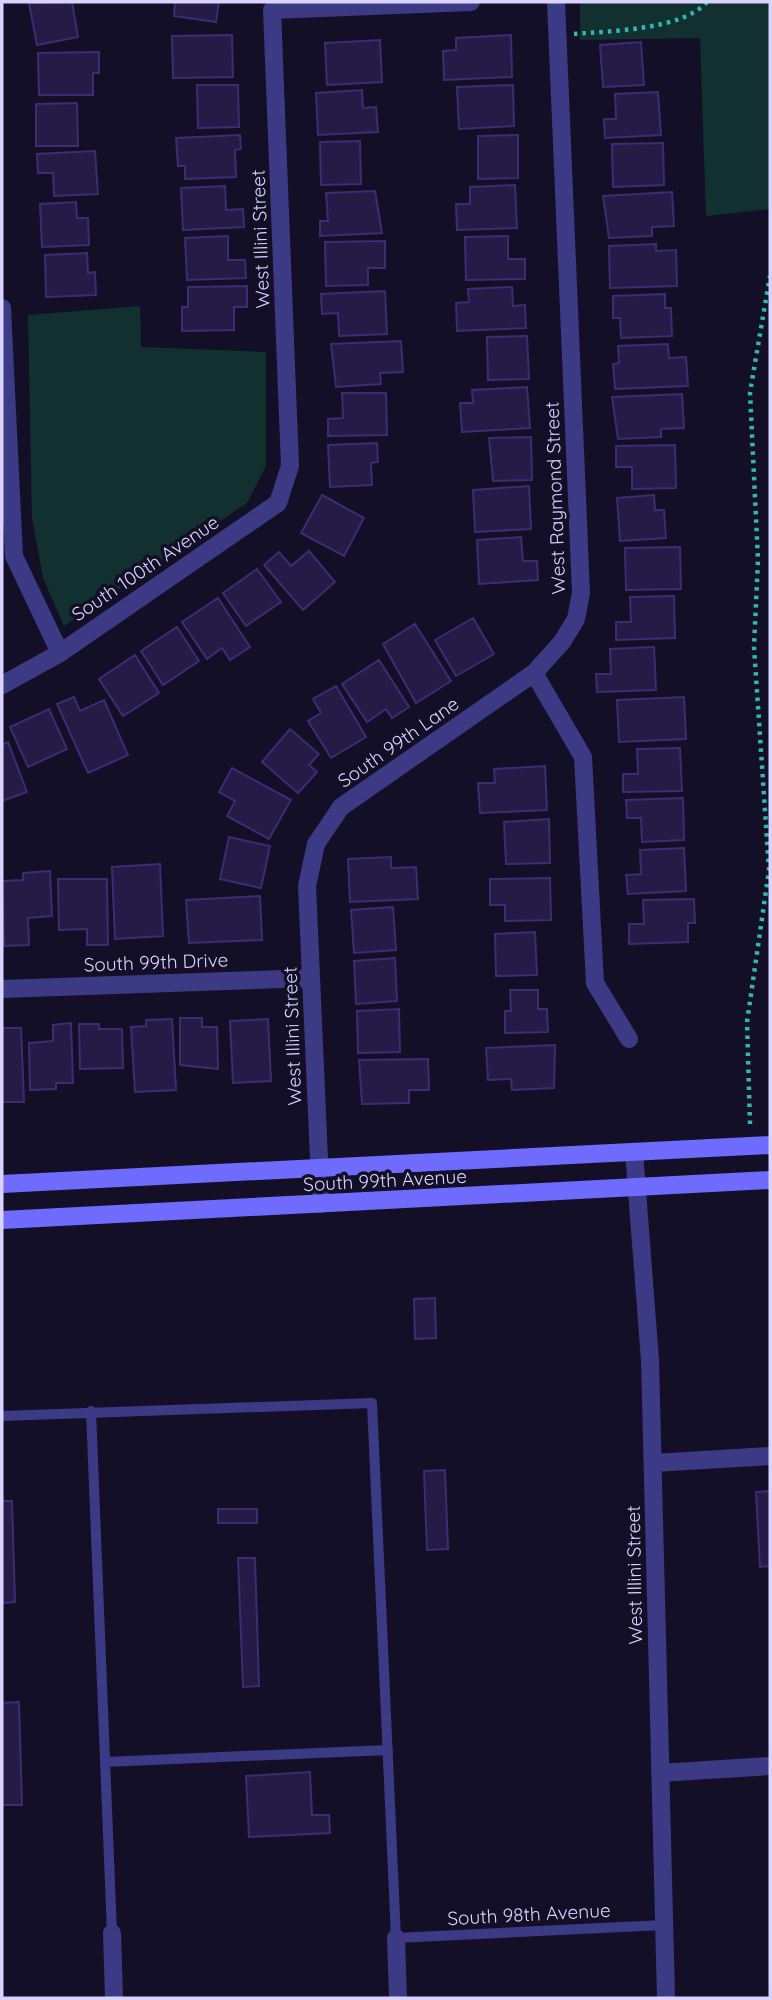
<svg xmlns="http://www.w3.org/2000/svg" width="772" height="2000" viewBox="0 0 772 2000" font-family="Quicksand,sans-serif">
  <style>
    .green { fill: #12302f }
    .building { fill: #241b47; stroke: #3b2d73; stroke-width: 2 }
    .lines { fill: none; stroke-linecap: round; stroke-linejoin: round }
    .path { stroke: #2fb8b0; stroke-width: 4.5; stroke-dasharray: 3.5 5; stroke-linecap: butt }
    .service { stroke: #3d3a85; stroke-width: 10 }
    .minor { stroke: #3d3a85; stroke-width: 18 }
    .secondary { stroke: #6f6bff; stroke-width: 18 }
    .labels { text-anchor: middle; stroke-width: 7; stroke-linejoin: round; paint-order: stroke }
    .street-label { font-size: 19px; fill: #d9d4ff; stroke: #130f26 }
  </style>
  <rect width="100%" height="100%" fill="#130f26"/>
  <path class="green" d="M580,2H770V209L706,216L700,38L580,40Z
    M140,306L141,347L266,352V466L247,503L64,626L43,578L32,518L28,315Z"/>
  <path class="building" d="M72,2L78,37L37,45L29,3Z
    M175,2H219L216,22L174,16Z
    M232,35L233,77L173,78L172,36Z
    M511,35L512,77L444,80L443,51L456,50V38Z
    M380,40L382,82L327,85L325,43Z
    M641,42L644,85L603,87L600,45Z
    M99,52V73H93V95H39L38,53Z
    M197,85H238L239,127L198,128Z
    M513,85L514,126L459,129L457,87Z
    M362,90L363,108L376,107L378,132L318,135L316,93Z
    M658,92L661,135L605,138L604,119H616L615,94Z
    M77,103L78,146H36V104Z
    M240,135L241,149L235,150L236,177L185,179V166H178L176,138Z
    M518,135V178L478,179V136Z
    M360,141L361,184L321,185L320,142Z
    M663,143L664,185L613,187L612,144Z
    M95,151L98,194L54,196L53,173H38L37,154Z
    M515,185L517,228L457,230L456,204H470V187Z
    M225,186L226,210L243,209L244,227L183,230L181,188Z
    M375,191L382,233L320,236V221H328L326,193Z
    M672,192L674,226L652,227V236L609,238L603,196Z
    M76,202L77,218H88L89,245L42,247L40,204Z
    M228,236V260H245L246,278L187,280L185,238Z
    M508,236V259H525V279L466,280L465,237Z
    M385,241V268H368V285L326,286L325,242Z
    M656,244V251L676,250L677,286L610,288L609,246Z
    M87,253L88,273L95,272L96,295L46,297L45,255Z
    M247,286V307H234V330L182,331V307H188V287Z
    M512,287L513,306L525,305L526,328L457,331L456,303L469,302L468,289Z
    M385,291L387,334L339,336L338,313L322,314L321,294Z
    M665,294V308H671L672,336L621,338L620,318H613V296Z
    M527,336L529,379L488,380L487,337Z
    M401,341L403,372L380,373L381,384L336,387L331,344Z
    M668,344L669,358L686,357L688,386L615,389L613,364L619,363L618,346Z
    M527,387L530,428L462,432L460,403H473L472,390Z
    M342,393H386L387,435L328,436V419L343,418Z
    M682,394L684,428L661,429V437L618,439L612,397Z
    M531,437L532,480L493,481L489,438Z
    M377,443L378,462L371,463L372,485L330,487L328,445Z
    M675,445L676,488L632,489V467H616V446Z
    M529,486L531,529L475,532L473,490Z
    M322,495L364,518L344,556L301,533Z
    M654,495L655,510H664L666,538L620,541L617,498Z
    M521,537L523,561H537L538,580L479,584L477,540Z
    M680,547L681,589L626,590L625,548Z
    M309,551L335,582L303,610L264,565L279,552L291,566Z
    M257,569L281,602L246,626L223,593Z
    M674,596L675,638L616,640V622H631L630,597Z
    M218,598L250,647L230,660L222,648L207,659L182,622Z
    M473,618L494,654L456,676L435,640Z
    M415,624L451,681L416,703L383,644Z
    M177,627L199,661L163,685L141,651Z
    M654,647L656,690L597,692L596,674H611L610,649Z
    M135,655L159,693L123,716L99,679Z
    M379,660L409,707L392,718L386,709L367,722L342,684Z
    M336,686L366,737L331,758L308,721L321,713L313,699Z
    M74,697L80,711L104,700L128,755L88,773L57,704Z
    M684,697L686,739L619,742L617,700Z
    M49,709L67,749L28,767L10,727Z
    M290,729L319,754L309,765L317,772L298,793L262,762Z
    M8,742L27,792L2,801V745Z
    M680,748L682,791L623,792V774H638L637,749Z
    M545,766L547,810L480,813L478,783H495L494,769Z
    M232,768L291,800L269,839L227,816L235,801L219,792Z
    M683,798L684,840L642,842L641,818H627L626,800Z
    M549,819L550,863L506,864L504,822Z
    M229,837L270,846L261,888L220,879Z
    M684,848L686,891L628,894L626,875L641,874L640,850Z
    M391,857V868L416,867L418,899L350,902L348,859Z
    M160,864L163,936L115,939L112,867Z
    M50,871L52,916L28,918L29,945L4,946L2,881L23,880V873Z
    M550,878L551,920L505,921V905H490V879Z
    M58,879H107L108,945H87V929L59,930Z
    M260,896L262,940L189,943L186,900Z
    M694,899L695,923H688V942L629,944V924H644L643,900Z
    M393,907L396,950L354,953L351,910Z
    M535,932L537,975L496,976L495,934Z
    M395,958L397,1001L356,1004L354,961Z
    M510,990H538V1009H547L548,1032L505,1033V1011H511Z
    M399,1009L400,1052L358,1053L357,1011Z
    M180,1018H202V1027H217L218,1069L180,1065Z
    M172,1019L176,1090L135,1092L131,1027L146,1026V1020Z
    M268,1019L271,1081L233,1083L230,1021Z
    M71,1023L73,1083H56V1089L30,1090L29,1043L53,1041V1025Z
    M79,1024H99V1029H122L123,1068L80,1069Z
    M2,1028H21L24,1102H2Z
    M555,1045L554,1088L512,1090L511,1079L488,1080L486,1048Z
    M428,1059L429,1090H409V1103L362,1104L359,1060Z
    M435,1298L436,1338L415,1339L414,1299Z
    M445,1470L448,1549L427,1550L424,1471Z
    M770,1491V1566L760,1567L756,1492Z
    M2,1501H12L15,1602L2,1603Z
    M218,1509H257V1523H218Z
    M238,1558H255L259,1686L243,1687Z
    M19,1702L22,1805H2V1703Z
    M310,1772L312,1815H329L330,1833L249,1837L246,1776Z"/>
  <g class="lines">
    <path class="path" d="M574,34C610,31 682,30 707,2
      M750,1124L747,1022L769,870L754,647L758,560L750,392L770,276"/>
    <path class="service" d="M91,1411L112,1933
      M2,1416L372,1403L396,1938L664,1925
      M105,1762L388,1750"/>
    <path class="minor" d="M2,308L14,556L60,653
      M534,673L583,757L595,983L629,1039
      M2,685L60,653L278,503L290,466L272,10L471,2
      M2,989L311,978
      M634,1152L650,1360L666,1998
      M321,1204L307,886L316,844L341,807L534,673L562,642L576,619L581,593L556,2
      M653,1463L770,1456
      M660,1773L770,1766
      M112,1933L114,1998
      M396,1938L398,1998"/>
    <path class="secondary" d="M2,1184L770,1145
      M2,1220L770,1180"/>
  </g>
  <g class="labels">
    <g class="street-label">
      <text transform="translate(260 239) rotate(-92)" y="7">West Illini Street</text>
      <text transform="translate(555 498) rotate(-92)" y="7">West Raymond Street</text>
      <text transform="translate(145 568) rotate(-34)" y="7">South 100th Avenue</text>
      <text transform="translate(398 742) rotate(-35)" y="7">South 99th Lane</text>
      <text transform="translate(156 962) rotate(-2)" y="7">South 99th Drive</text>
      <text transform="translate(292 1036) rotate(-92)" y="7">West Illini Street</text>
      <text transform="translate(385 1180) rotate(-3)" y="7">South 99th Avenue</text>
      <text transform="translate(634 1575) rotate(-91)" y="7">West Illini Street</text>
      <text transform="translate(529 1914) rotate(-3)" y="7">South 98th Avenue</text>
    </g>
  </g>
  <rect width="772" height="2000" fill="none" stroke="#d9d4ff" stroke-width="7"/>
</svg>
